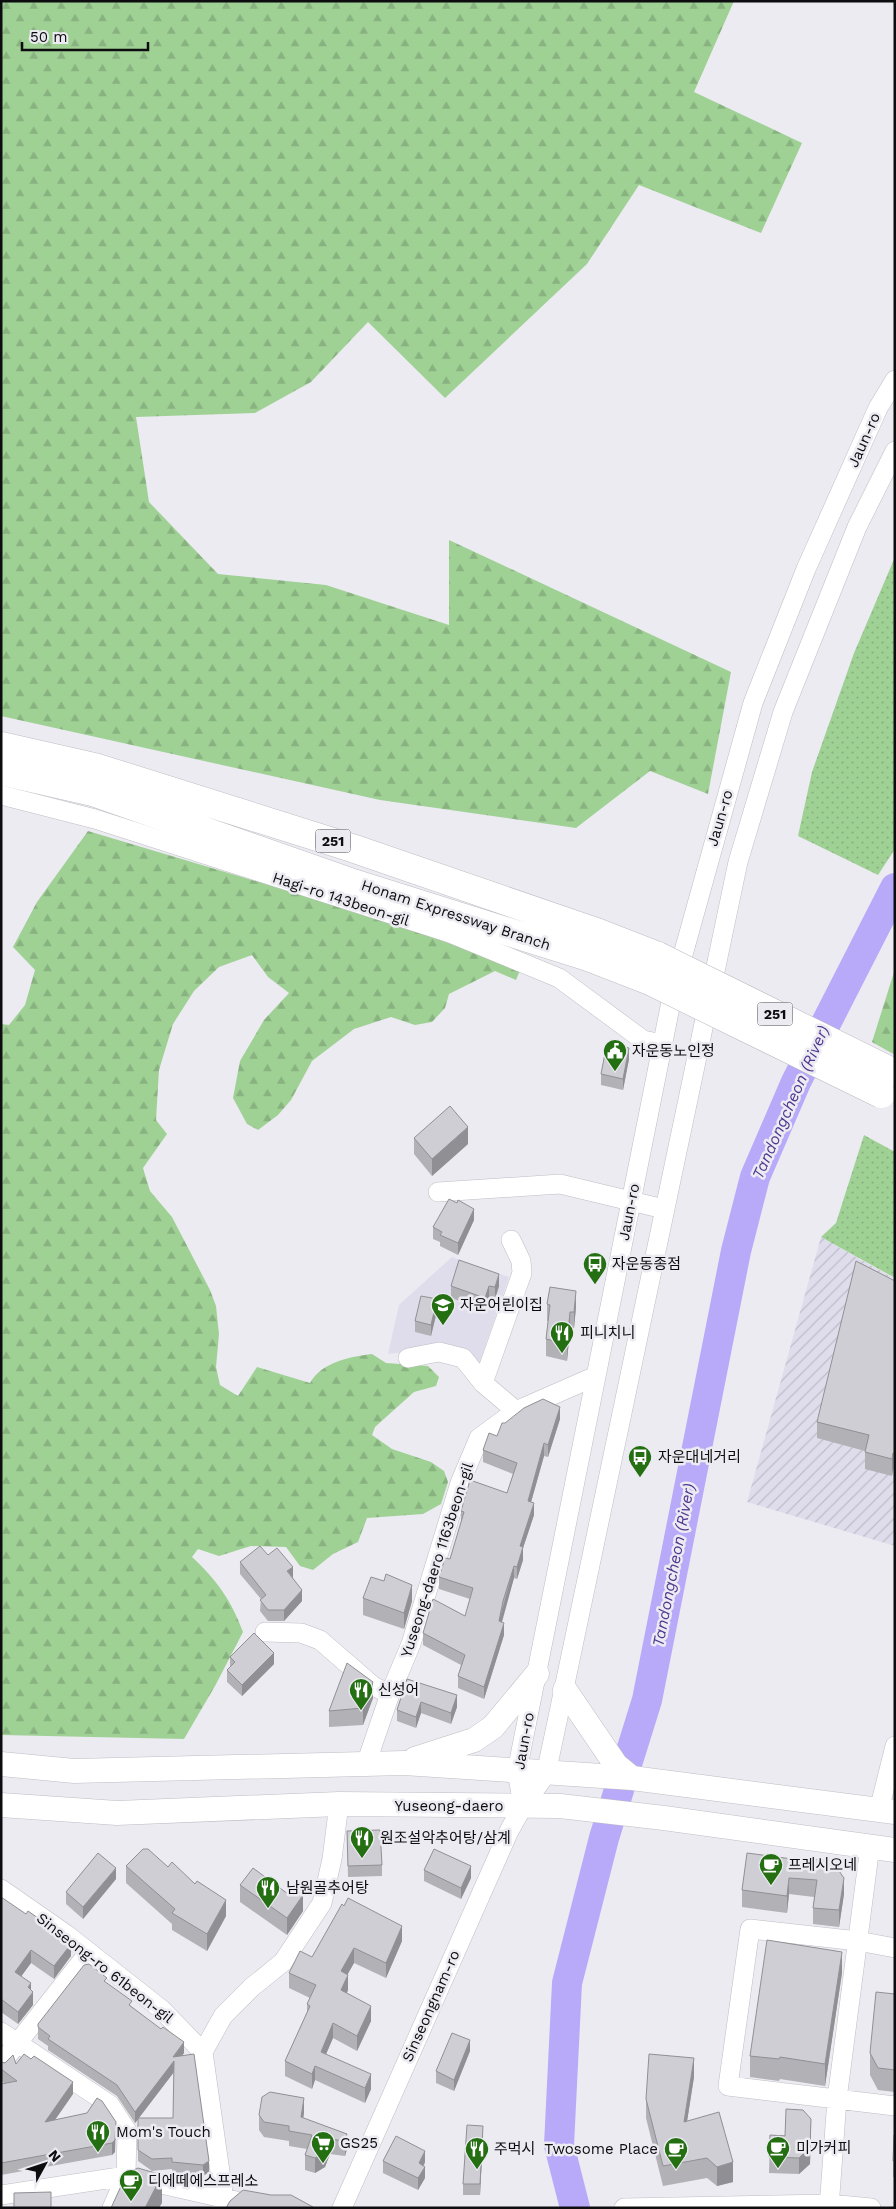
<svg xmlns="http://www.w3.org/2000/svg" width="896" height="2209" viewBox="0 0 896 2209" font-family="'Work Sans','Noto Sans KR',sans-serif">
  <style>
    .built { fill: #dfddeb }
    .industrial { fill: url(#industrial-furrows) }
    .green { fill: url(#green-dots) }
    .forest { fill: url(#forest-firs) }
    .lines { fill: none; stroke-linecap: round; stroke-linejoin: round }
    .river { stroke: #b8a9f9; stroke-width: 30 }
    .minor-casing { stroke: #bebdc3; stroke-width: 20 }
    .major-casing { stroke: #bebdc3; stroke-width: 25 }
    .highway-casing { stroke: #bebdc3; stroke-width: 29 }
    .minor { stroke: #fff; stroke-width: 19 }
    .major { stroke: #fff; stroke-width: 24 }
    .highway { stroke: #fff; stroke-width: 28 }
    .highway-bridge-casing { stroke: #bebdc3; stroke-width: 29; stroke-linecap: butt }
    .highway-bridge { stroke: #fff; stroke-width: 28 }
    .wall { fill: #b1b1b6; fill-rule: evenodd }
    .shaded-wall { fill: #909094 }
    .building { fill: #ceced4; stroke: #909094 }
    .labels { text-anchor: middle; stroke-width: 5; stroke-linejoin: round; paint-order: stroke }
    .shield { fill: #ecebf2; stroke: #505053; stroke-width: 1 }
    .shield-label { font-size: 14px; font-weight: bold; fill: #0d0d0f }
    .street-label { font-size: 15px; fill: #0d0d0f; stroke: #ecebf2 }
    .poi-label { font-size: 15px; fill: #0d0d0f; stroke: #ecebf2; text-anchor: start }
    .water-label { font-size: 16px; font-style: italic; fill: #503691; stroke: #ecebf2 }
  </style>
  <defs>
    <pattern id="industrial-furrows" width="10" height="10" patternUnits="userSpaceOnUse" patternTransform="scale(1.25)"><rect width="10" height="10" fill="#dfddeb"/><path d="M-1 1l2-2M0 10L10 0M9 11l2-2" fill="none" stroke="#bebcc8"/></pattern>
    <pattern id="green-dots" width="8" height="8" patternUnits="userSpaceOnUse" patternTransform="scale(1.25)"><rect width="8" height="8" fill="#9fd195"/><path d="M2 2h.1M6 6h.1" fill="none" stroke="#88b27f" stroke-width="1.8" stroke-linecap="round"/></pattern>
    <pattern id="forest-firs" width="22" height="20" patternUnits="userSpaceOnUse" patternTransform="scale(1.25)"><rect width="22" height="20" fill="#9fd195"/><path d="M5 1l3.5 6h-7zM16 11l3.5 6h-7z" fill="#88b27f"/></pattern>
  </defs>
  <rect width="100%" height="100%" fill="#ecebf2"/>
  <path class="built" d="M452,1257L509,1277L478,1367L439,1348L388,1354L399,1305Z"/>
  <path class="industrial" d="M821,1237L895,1279V1546L747,1502Z"/>
  <path class="green" d="M895,557V849L878,875L798,836L812,772L854,653Z
    M864,1135L895,1152V1278L821,1237L836,1223Z"/>
  <path class="forest" d="M1,1H734L694,92L802,143L761,233L639,185L587,264L445,398L368,322L311,382L255,413L136,417L149,502L218,574L326,585L449,625V540L731,672L708,794L650,771L576,828L380,800L1,716Z
    M88,831L356,911L521,968L516,980L495,971L449,994L445,1008L432,1022L415,1025L391,1017L354,1029L312,1061L291,1100L278,1115L258,1130L247,1124L233,1098L240,1061L264,1020L289,993L268,977L252,955L219,967L194,991L173,1024L159,1070L156,1120L167,1134L143,1168L150,1191L172,1217L210,1290L216,1306L219,1334L216,1367L220,1385L238,1396L257,1367L310,1383C322,1362 349,1357 372,1354L386,1363L428,1366L439,1377L436,1386L414,1392L375,1427L372,1435L392,1449L431,1462L444,1471L448,1482L441,1504L423,1514L367,1518L358,1542L333,1554L313,1570L300,1566L286,1547L251,1546L219,1556L198,1549L192,1557C217,1580 231,1600 243,1632L215,1686L184,1739L1,1735V1024L9,1025L25,1005L35,970L13,947L37,902Z
    M895,969V1055L872,1042Z"/>
  <g class="lines">
    <path class="river" d="M575,2208L559,2145L567,1983L604,1838L647,1700L736,1251L755,1177L796,1082L895,888"/>
    <g class="minor-casing">
      <path id="minor" d="M1,795L95,819L450,933L559,978L643,1040L662,1044
        M438,1192L560,1184L664,1209
        M408,1358L439,1352L463,1358L483,1383L516,1411
        M483,1383L522,1273L521,1261L511,1240
        M265,1632L301,1633L320,1640L373,1686L390,1694
        M366,1764L390,1694L411,1644L460,1483L479,1438L516,1411L596,1376
        M523,1806L517,1771L674,987L753,703L806,569L878,408L895,380
        M879,1810L895,1746
        M1,1889L67,1935L161,2009L203,2052L224,2200L220,2208
        M895,1948L858,1941L750,1929L728,2086L895,2106
        M1,2032L110,2105L127,2131L126,2176L112,2208
        M203,2052L223,2016L252,1987L283,1962L322,1903L332,1859L339,1804
        M1,2064L89,1952
        M1,2195L126,2176L236,2201
        M342,2208L509,1831L523,1806L546,1774L738,862L783,712L857,527L895,451
        M624,2208L829,2204L871,2208
        M829,2208L837,2099L870,1846"/>
    </g>
    <g class="major-casing">
      <path id="major" d="M565,1690L616,1765L632,1778
        M415,1759L474,1740L493,1727L537,1674
        M1,1764L74,1771L404,1763L632,1778L895,1812
        M1,1805L117,1813L339,1804L560,1806L664,1818L895,1850"/>
    </g>
    <g class="highway-casing">
      <path id="highway" d="M1,746L98,768L352,848L599,933L658,956
        M1,771L93,792L350,882L588,957L650,981"/>
    </g>
    <use href="#minor" class="minor"/>
    <use href="#major" class="major"/>
    <use href="#highway" class="highway"/>
    <g class="highway-bridge-casing">
      <path id="highway-bridge" d="M658,956L892,1072
        M650,981L881,1094"/>
    </g>
    <use href="#highway-bridge" class="highway-bridge"/>
  </g>
  <path class="wall" d="M629,1059L623,1090L601,1085V1074Z
    M414,1138L468,1144L432,1176L414,1154Z
    M457,1203L474,1220L458,1255L440,1246V1242L433,1239V1227Z
    M895,1281V1470L893,1469L892,1476L865,1469V1451L817,1438V1422Z
    M451,1286H499L495,1299L489,1297L485,1309L451,1298Z
    M547,1304L576,1307L574,1328L570,1329L567,1361L546,1356V1339L548,1321H547Z
    M437,1311L431,1336L415,1332V1321Z
    M560,1419L548,1457L544,1456L531,1502L534,1515L523,1548V1560L517,1579L514,1578L503,1614L501,1622L504,1635L484,1699L458,1688V1676L461,1665L423,1645V1633L465,1616L470,1599L439,1589V1577L450,1559L461,1523V1511L507,1493L513,1474L483,1462V1450L497,1436Z
    M268,1555L293,1578L302,1601L284,1621H268L260,1611L261,1599L240,1574V1562Z
    M384,1581L412,1601L404,1629L363,1615V1598Z
    M230,1657L274,1664L242,1696L227,1682V1670L230,1668Z
    M407,1679L457,1707L451,1724L421,1713L416,1728L397,1721V1710Z
    M373,1698L363,1725L329,1727V1711Z
    M347,1831L382,1865V1876L348,1877Z
    M800,1860L844,1894L839,1927L813,1924V1908L814,1897L789,1894L787,1913L742,1907V1890Z
    M126,1866L226,1916L207,1951L172,1930V1924L126,1883Z
    M424,1870L471,1878L461,1899L424,1881Z
    M116,1879L83,1919L66,1904V1892Z
    M240,1885L288,1894L303,1911L287,1935L240,1902Z
    M1,1897L71,1956L54,1979L31,1963L21,1976L31,1990L33,2005L18,2024L1,2012Z
    M344,1906L402,1941L386,1978L354,1963L347,1975L348,1990L347,1993L371,2021L357,2051L333,2038L326,2054L371,2089L365,2103L315,2080L312,2089L285,2076V2061L307,2012V2004L310,1998L289,1988V1973L312,1957Z
    M842,1973L825,2086L780,2079L779,2081L750,2077V2056Z
    M107,1983L132,2007L184,2053L182,2056L209,2172L203,2176L172,2173V2169L152,2171L138,2161V2120L135,2123L117,2096L48,2050V2046L38,2039V2024ZM174,2072L173,2118H139Z
    M895,1994V2092L878,2090L870,2075V2053Z
    M470,2051L454,2091L436,2083V2071Z
    M1,2062L16,2064L73,2094L55,2120L87,2113L97,2098L115,2152L112,2155L1,2175V2084L4,2083L1,2081Z
    M694,2077L687,2121L733,2182L717,2186L707,2178L663,2186L646,2118V2099Z
    M304,2113L303,2118L347,2134V2149L345,2156L330,2154L325,2167L315,2173L305,2170V2155L307,2149L289,2146V2141L264,2137L259,2130V2115Z
    M770,2135L811,2136L810,2164L799,2174L769,2173Z
    M895,2135V2177H893V2161Z
    M483,2137L480,2195H463V2184Z
    M383,2161L425,2162L424,2166L425,2178L418,2190L383,2173Z"/>
  <path class="shaded-wall" d="M629,1048V1059L623,1090V1079Z
    M468,1127V1144L432,1176V1159Z
    M474,1209V1220L458,1255V1243Z
    M499,1274V1286L495,1299V1287Z
    M489,1286V1297L485,1309V1298Z
    M576,1291V1307L574,1328V1312Z
    M437,1299V1311L431,1336V1325Z
    M570,1312V1329L567,1361V1344Z
    M560,1407V1419L548,1457V1445Z
    M544,1443V1456L528,1513V1501Z
    M893,1453V1469L892,1476V1459Z
    M534,1503V1515L523,1548V1560L517,1579V1567L520,1546Z
    M514,1566V1578L499,1633V1621Z
    M293,1567V1578L287,1571Z
    M412,1585V1601L404,1629V1613Z
    M302,1590V1601L284,1621V1610Z
    M504,1623V1635L484,1699V1687Z
    M274,1653V1664L242,1696V1685Z
    M373,1682V1698L363,1725V1708Z
    M457,1695V1707L451,1724V1713Z
    M421,1702V1713L416,1728V1717Z
    M471,1866V1878L461,1899V1888Z
    M116,1868V1879L83,1919V1907Z
    M789,1878V1894L787,1913V1896Z
    M844,1878V1894L839,1927V1910Z
    M303,1895V1911L287,1935V1918Z
    M226,1900V1916L207,1951V1934Z
    M402,1926V1941L386,1978V1963Z
    M71,1944V1956L54,1979V1966Z
    M354,1948V1963L341,1986V1971Z
    M31,1950V1963L15,1985V1972Z
    M842,1952V1973L825,2086V2064Z
    M348,1975V1990L341,2005V1990Z
    M31,1983V1995L33,1992V2005L18,2024V2012L28,1987Z
    M371,2006V2021L357,2051V2036Z
    M333,2023V2038L321,2066V2052Z
    M470,2040V2051L454,2091V2080Z
    M184,2042V2053L174,2066V2072L135,2123V2112Z
    M694,2058V2077L684,2141V2122Z
    M315,2066V2080L312,2089V2074Z
    M371,2074V2089L365,2103V2088Z
    M73,2082V2094L45,2134V2122Z
    M304,2098V2113L301,2132V2117Z
    M811,2119L810,2164L799,2174V2158Z
    M116,2122L115,2152L112,2155V2143Z
    M483,2126V2137L480,2195V2184Z
    M347,2134V2149L345,2156V2141Z
    M330,2139V2154L325,2167L315,2173V2158Z
    M425,2151V2162L419,2174V2163Z
    M209,2161V2172L203,2176V2165Z
    M733,2162V2182L717,2186V2167Z
    M425,2167V2178L418,2190V2178Z
    M162,2175V2203L159,2208H145Z"/>
  <path class="building" d="M607,1043L629,1048L623,1079L601,1074Z
    M450,1106L468,1127L432,1159L414,1138Z
    M449,1199L457,1203L458,1200L474,1209L458,1243L440,1235L442,1232L433,1227Z
    M459,1260L499,1274L495,1287L489,1286L485,1298L451,1286Z
    M856,1261L895,1281V1453H893L892,1459L865,1452L869,1435L817,1422Z
    M550,1287L576,1291L574,1312H570L567,1344L546,1339L550,1305L547,1304Z
    M421,1296L437,1299L431,1325L415,1321Z
    M543,1399L560,1407L548,1445L544,1443L528,1501L534,1503L520,1546L523,1547L517,1567L514,1566L503,1601L499,1621L504,1623L484,1687L458,1676L465,1655L423,1633L433,1599L465,1616L473,1588L439,1577L445,1558L450,1559L464,1512L461,1511L470,1480L507,1493L517,1463L483,1450L489,1433L497,1436L502,1423H505L524,1408Z
    M260,1546L268,1555L277,1548L293,1567L287,1571L302,1590L284,1610H268L260,1600L266,1595L240,1562Z
    M386,1574L412,1585L404,1613L363,1598L371,1577L384,1581Z
    M254,1633L274,1653L242,1685L227,1670L235,1662L230,1657Z
    M347,1663L373,1682L363,1708L329,1711Z
    M407,1679L457,1695L451,1713L421,1702L416,1717L397,1710Z
    M380,1830L382,1865L348,1866L347,1831Z
    M143,1849H148L168,1867L172,1862L195,1884L197,1881L226,1900L207,1934L172,1913L175,1909L126,1866Z
    M434,1849L471,1866L461,1888L424,1870Z
    M98,1853L116,1868L83,1907L66,1892Z
    M747,1853L800,1860V1858L832,1861L844,1878L839,1910L813,1908L817,1880L789,1878L787,1896L742,1890Z
    M253,1868L288,1894L293,1888L303,1895L287,1918L240,1885Z
    M1,1897L26,1914L28,1911L71,1941V1944L54,1966L31,1950L15,1972L31,1983L28,1987L33,1992L18,2012L1,1999Z
    M348,1898L402,1926L386,1963L354,1948L341,1971L348,1975L341,1990L371,2006L357,2036L333,2023L321,2052L371,2074L365,2088L315,2066L312,2074L285,2061L310,2006L307,2004L316,1985L289,1973L300,1951L312,1957L342,1904L344,1906Z
    M767,1940L842,1952L825,2064L780,2057L779,2059L750,2056Z
    M89,1964L107,1978L104,1981L132,2001L129,2005L161,2029L163,2027L184,2042L173,2057L194,2054L209,2161L203,2165L172,2162V2158L152,2159L138,2150V2118H173L174,2061L135,2112L117,2085L48,2039L50,2036L38,2027V2024L84,1965Z
    M876,1992L895,1994V2070L878,2068L870,2053Z
    M452,2033L470,2040L454,2080L436,2071Z
    M24,2054L31,2059L34,2056L73,2082L45,2122L87,2113L97,2098L102,2101L116,2122L115,2140L112,2143L1,2163V2084L17,2081L1,2069V2062L5,2063L13,2055L16,2064Z
    M649,2054L694,2058L684,2122L719,2112L733,2162L717,2167L707,2158L663,2166L646,2099Z
    M270,2092L304,2098L301,2117L347,2134L345,2141L330,2139L325,2152L315,2158L305,2155L312,2135L289,2131V2126L264,2122L259,2115L262,2097Z
    M786,2109L803,2110L811,2119L810,2147L799,2158L769,2157L770,2135L785,2136Z
    M467,2125L483,2126L480,2184H463Z
    M894,2135H895V2161H893Z
    M396,2136L425,2151L419,2163L425,2167L418,2178L383,2161Z
    M138,2168L162,2175L145,2208H111L127,2173Z
    M243,2190L271,2195H291L313,2207V2208H226L230,2201Z
    M51,2192V2208H14V2193Z"/>
  <defs>
    <g id="civic-pin" transform="scale(1.25)"><path d="M0 17L-7.5 6A9.5 9.5 0 1 1 7.5 6Z" fill="#246f12" stroke="#ecebf2"/><path d="M-.6-6.5H3V-4.5H.6V-3L4-1V1h2V6H-6V1h2V-1L-.6-3ZM-1.2 2.5V6h2.4V2.5Z" fill="#fff"/></g>
    <g id="bus-pin" transform="scale(1.25)"><path d="M0 17L-7.5 6A9.5 9.5 0 1 1 7.5 6Z" fill="#246f12" stroke="#ecebf2"/><path d="M-5-6H5V4H4V6H2V4H-2V6H-4V4H-5ZM-3.5-4V0h7V-4ZM-3.5 1.2v1.5H-2V1.2ZM2 1.2v1.5H3.5V1.2Z" fill="#fff"/></g>
    <g id="school-pin" transform="scale(1.25)"><path d="M0 17L-7.5 6A9.5 9.5 0 1 1 7.5 6Z" fill="#246f12" stroke="#ecebf2"/><path d="M0-5L7-2L0 1L-7-2ZM-4 1L0 2.5L4 1V4Q0 6-4 4Z" fill="#fff"/></g>
    <g id="restaurant-pin" transform="scale(1.25)"><path d="M0 17L-7.5 6A9.5 9.5 0 1 1 7.5 6Z" fill="#246f12" stroke="#ecebf2"/><path d="M-5-6h1v4h1v-4h1v4h1v-4h1v5L-1.5 .5V6h-2V.5L-5-1ZM5-6V6H3V1.5H1.5Q1.5-4 5-6Z" fill="#fff"/></g>
    <g id="cafe-pin" transform="scale(1.25)"><path d="M0 17L-7.5 6A9.5 9.5 0 1 1 7.5 6Z" fill="#246f12" stroke="#ecebf2"/><path d="M-5.5-4.5H6V0H3Q3 3.5 0 3.5H-2.5Q-5.5 3.5-5.5 0ZM3-3.2v2h1.7v-2ZM-6 4.5H4V6H-6Z" fill="#fff"/></g>
    <g id="supermarket-pin" transform="scale(1.25)"><path d="M0 17L-7.5 6A9.5 9.5 0 1 1 7.5 6Z" fill="#246f12" stroke="#ecebf2"/><path d="M-6-5.5h2.5l.6 2H6L4.5 2H-2.5L-4.4-4H-6ZM-1.5 3.2a1.3 1.3 0 1 0 .1 0ZM3 3.2a1.3 1.3 0 1 0 .1 0Z" fill="#fff"/></g>
  </defs>
  <g fill-rule="evenodd">
    <use href="#civic-pin" x="615" y="1051"/>
    <use href="#bus-pin" x="595" y="1264"/>
    <use href="#school-pin" x="443" y="1305"/>
    <use href="#restaurant-pin" x="562" y="1333"/>
    <use href="#bus-pin" x="640" y="1457"/>
    <use href="#restaurant-pin" x="361" y="1690"/>
    <use href="#restaurant-pin" x="362" y="1838"/>
    <use href="#cafe-pin" x="771" y="1865"/>
    <use href="#restaurant-pin" x="268" y="1888"/>
    <use href="#restaurant-pin" x="98" y="2132"/>
    <use href="#supermarket-pin" x="323" y="2143"/>
    <use href="#cafe-pin" x="778" y="2148"/>
    <use href="#restaurant-pin" x="477" y="2149"/>
    <use href="#cafe-pin" x="676" y="2149"/>
    <use href="#cafe-pin" x="131" y="2181"/>
  </g>
  <g class="labels">
    <g class="shield">
      <rect x="315.5" y="829.5" width="35" height="23" rx="4"/>
      <rect x="757.5" y="1002.5" width="35" height="23" rx="4"/>
    </g>
    <g class="shield-label">
      <text x="333" y="846">251</text>
      <text x="775" y="1019">251</text>
    </g>
    <g class="street-label">
      <text transform="translate(864 440) rotate(-66)" y="5">Jaun-ro</text>
      <text transform="translate(720 818) rotate(-74)" y="5">Jaun-ro</text>
      <text transform="translate(341 899) rotate(18)" y="5">Hagi-ro 143beon-gil</text>
      <text transform="translate(456 915) rotate(18)" y="5">Honam Expressway Branch</text>
      <text transform="translate(629 1212) rotate(-79)" y="5">Jaun-ro</text>
      <text transform="translate(437 1560) rotate(-72)" y="5">Yuseong-daero 1163beon-gil</text>
      <text transform="translate(524 1741) rotate(-80)" y="5">Jaun-ro</text>
      <text x="449" y="1811">Yuseong-daero</text>
      <text transform="translate(105 1968) rotate(38)" y="5">Sinseong-ro 61beon-gil</text>
      <text transform="translate(431 2006) rotate(-66)" y="5">Sinseongnam-ro</text>
    </g>
    <g class="poi-label">
      <text x="632" y="1056">자운동노인정</text>
      <text x="612" y="1269">자운동종점</text>
      <text x="460" y="1310">자운어린이집</text>
      <text x="580" y="1338">피니치니</text>
      <text x="658" y="1462">자운대네거리</text>
      <text x="378" y="1695">신성어</text>
      <text x="380" y="1843">원조설악추어탕/삼계</text>
      <text x="788" y="1870">프레시오네</text>
      <text x="286" y="1893">남원골추어탕</text>
      <text x="116" y="2137">Mom's Touch</text>
      <text x="340" y="2148">GS25</text>
      <text x="796" y="2153">미가커피</text>
      <text x="494" y="2154">주먹시</text>
      <text x="658" y="2154" text-anchor="end">Twosome Place</text>
      <text x="148" y="2186">디에떼에스프레소</text>
    </g>
    <g class="water-label">
      <text transform="translate(790 1102) rotate(-66)" y="6">Tandongcheon (River)</text>
      <text transform="translate(673 1565) rotate(-79)" y="6">Tandongcheon (River)</text>
    </g>
  </g>
  <rect width="896" height="2209" fill="none" stroke="#0d0d0f" stroke-width="5"/>
  <g transform="translate(45 2164) rotate(50)" stroke="#ecebf2" stroke-width="4" paint-order="stroke">
  <path d="M0-4L9 19L0 12L-9 19Z" fill="#0d0d0f"/>
  <text y="-8" font-size="14" font-weight="bold" text-anchor="middle" fill="#0d0d0f">N</text>
  </g>
  <path d="M22 42v8h126v-8" fill="none" stroke="#0d0d0f" stroke-width="2.5"/>
  <text x="30" y="42" font-size="15" fill="#0d0d0f" stroke="#ecebf2" stroke-width="4" paint-order="stroke">50 m</text>
</svg>
